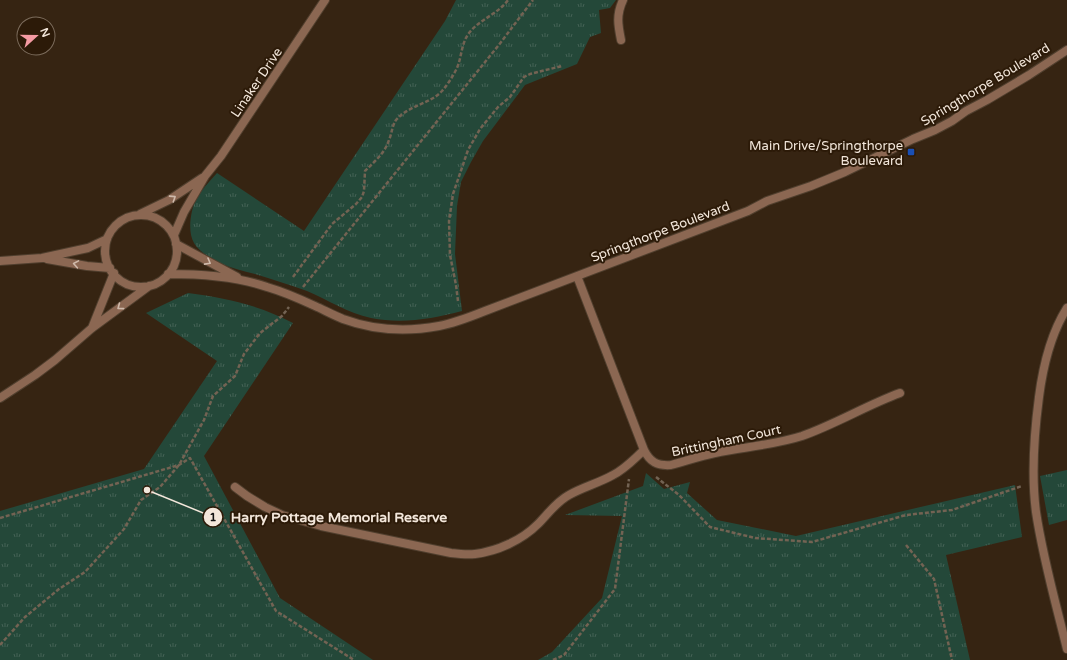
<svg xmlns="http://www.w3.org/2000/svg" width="1067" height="660" viewBox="0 0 1067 660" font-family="'Varela Round',sans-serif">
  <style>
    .park { fill: url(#park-tufts) }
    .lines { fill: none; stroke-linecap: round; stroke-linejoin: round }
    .street-casing { stroke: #503f2e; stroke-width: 10 }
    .path { stroke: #736353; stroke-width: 2.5; stroke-dasharray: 4 2; stroke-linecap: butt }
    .street { stroke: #8b6752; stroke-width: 8 }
    .oneway { stroke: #cfbaab }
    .transit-dot { fill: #1a4fb4; stroke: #2c1a08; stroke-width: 1.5 }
    .labels { text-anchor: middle; stroke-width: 4; stroke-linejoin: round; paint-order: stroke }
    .street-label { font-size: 13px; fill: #f3e7db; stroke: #2c1a08 }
    .poi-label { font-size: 13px; fill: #f3e7db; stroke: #2c1a08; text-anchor: end }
    .leader { fill: none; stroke: #f3e7db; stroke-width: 1.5 }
    .callout-dot { fill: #f3e7db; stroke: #2c1a08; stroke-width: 1.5 }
    .mark-label { font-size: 12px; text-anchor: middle; font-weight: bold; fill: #111 }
    .callout-label { font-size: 14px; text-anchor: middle; font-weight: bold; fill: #f3e7db; stroke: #2c1a08; stroke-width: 4; stroke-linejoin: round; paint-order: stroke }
  </style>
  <defs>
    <pattern id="park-tufts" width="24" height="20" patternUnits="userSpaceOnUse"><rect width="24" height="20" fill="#244839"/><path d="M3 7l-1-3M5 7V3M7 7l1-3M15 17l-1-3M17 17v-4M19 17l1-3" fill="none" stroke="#446255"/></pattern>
  </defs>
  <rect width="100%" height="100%" fill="#362412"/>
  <path class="park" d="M456,0H616L610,8L599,10L601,33L590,37L577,64L525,85L483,141L471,162L461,182L457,206L455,254L462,311C432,319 402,324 371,318C348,313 328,300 307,291C290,285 272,279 255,274C243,271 231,268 220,263C211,258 199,252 194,243C187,231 191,210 196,199C202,189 210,181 217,173L304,231L445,21Z
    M188,293C226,298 259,305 293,323L204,456L280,598L373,660H0V511L144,469L217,361L146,313Z
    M1067,470V520L1049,525L1040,476Z
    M646,473L664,489L690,482L687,493L717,520L796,536L1015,485L1022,537L946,555L970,660H538L552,652L602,598L622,516L565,515L643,486Z"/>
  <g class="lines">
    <g class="street-casing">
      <path id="street" d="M621,40C618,25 616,15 623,0
        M140,214L169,200L202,178
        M105 251a36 36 0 1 1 72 0a36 36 0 1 1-72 0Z
        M174,235L184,212L205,176L221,156L325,0
        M176,244L237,277
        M47,259L87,266L110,268
        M0,261L42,258L88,248L107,239
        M168,274C201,274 236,276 267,287C284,292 300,299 315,306C324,310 333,315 343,319C373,330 407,332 439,326C455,323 470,317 485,311L748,211L767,201L811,186L845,172L913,139L935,130L952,121L966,111L987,100L1029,75L1067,50
        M577,276L644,450C650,462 657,466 671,465C686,461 700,456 715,453C744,447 774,445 802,436C836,424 867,405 900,393
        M1067,308C1050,335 1043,366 1039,397C1034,435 1031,474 1036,512C1043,559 1056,604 1067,649
        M92,328L114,273
        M0,398L35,375L55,360L92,328L149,286
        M235,487L247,496L265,507L282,515L321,526L451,553C459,554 467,555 475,554C498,551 522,540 538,524C548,514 556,502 569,495C583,487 599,483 613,475C625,469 634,459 644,450"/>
    </g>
    <path class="path" d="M293,277L332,224L356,204L362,197L364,191L365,171C374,162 385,153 389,140C392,133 392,126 396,120C409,105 430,104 442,91C448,84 453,76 457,68C462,56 461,44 469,33C480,19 498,14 508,0
      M303,287L498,46L533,0
      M458,301L456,285L450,255L449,221L453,194L468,150L480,129L498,107L510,97L524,77L530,74L562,66
      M656,477L679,495L710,527L755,538L812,542L906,515L952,510L1022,486
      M0,518L179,465L190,458L276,611L354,660
      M906,545L934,579L952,660
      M0,645L25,617L59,589L85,572L124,529L141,500L160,487L179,465L204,420L213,396L235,376L244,354L260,333L282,316L289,307
      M553,660L564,655L615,589L629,479"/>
    <use href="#street" class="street"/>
  </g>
  <defs><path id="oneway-chevron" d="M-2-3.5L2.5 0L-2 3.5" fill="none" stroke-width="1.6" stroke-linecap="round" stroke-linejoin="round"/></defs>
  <g class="oneway">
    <use href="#oneway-chevron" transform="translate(173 198) rotate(-33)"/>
    <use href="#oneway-chevron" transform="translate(208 262) rotate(29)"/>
    <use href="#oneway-chevron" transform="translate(76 264) rotate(-170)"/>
    <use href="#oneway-chevron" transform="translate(120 307) rotate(143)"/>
  </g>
  <rect class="transit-dot" x="907" y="148" width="8" height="8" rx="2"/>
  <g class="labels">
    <g class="street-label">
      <text transform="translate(256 82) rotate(-56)" y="5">Linaker Drive</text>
      <text transform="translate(985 84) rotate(-31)" y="5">Springthorpe Boulevard</text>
      <text transform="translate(660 231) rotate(-21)" y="5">Springthorpe Boulevard</text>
      <text transform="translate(726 440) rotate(-12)" y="5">Brittingham Court</text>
    </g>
    <g class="poi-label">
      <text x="903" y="150">Main Drive/Springthorpe<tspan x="903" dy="15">Boulevard</tspan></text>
    </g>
  </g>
  <path class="leader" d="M147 490L213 517"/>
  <g class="callout-dot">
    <circle cx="147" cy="490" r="4"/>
    <circle cx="213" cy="517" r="10"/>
  </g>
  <g class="mark-label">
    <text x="213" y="521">1</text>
  </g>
  <g class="callout-label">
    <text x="339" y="522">Harry Pottage Memorial Reserve</text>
  </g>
  <g transform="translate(36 36) rotate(69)"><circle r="19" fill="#2c1a08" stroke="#7c6c5c"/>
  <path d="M0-3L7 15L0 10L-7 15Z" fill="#f49aa2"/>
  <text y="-6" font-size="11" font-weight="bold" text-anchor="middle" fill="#f3e7db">N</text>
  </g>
</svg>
